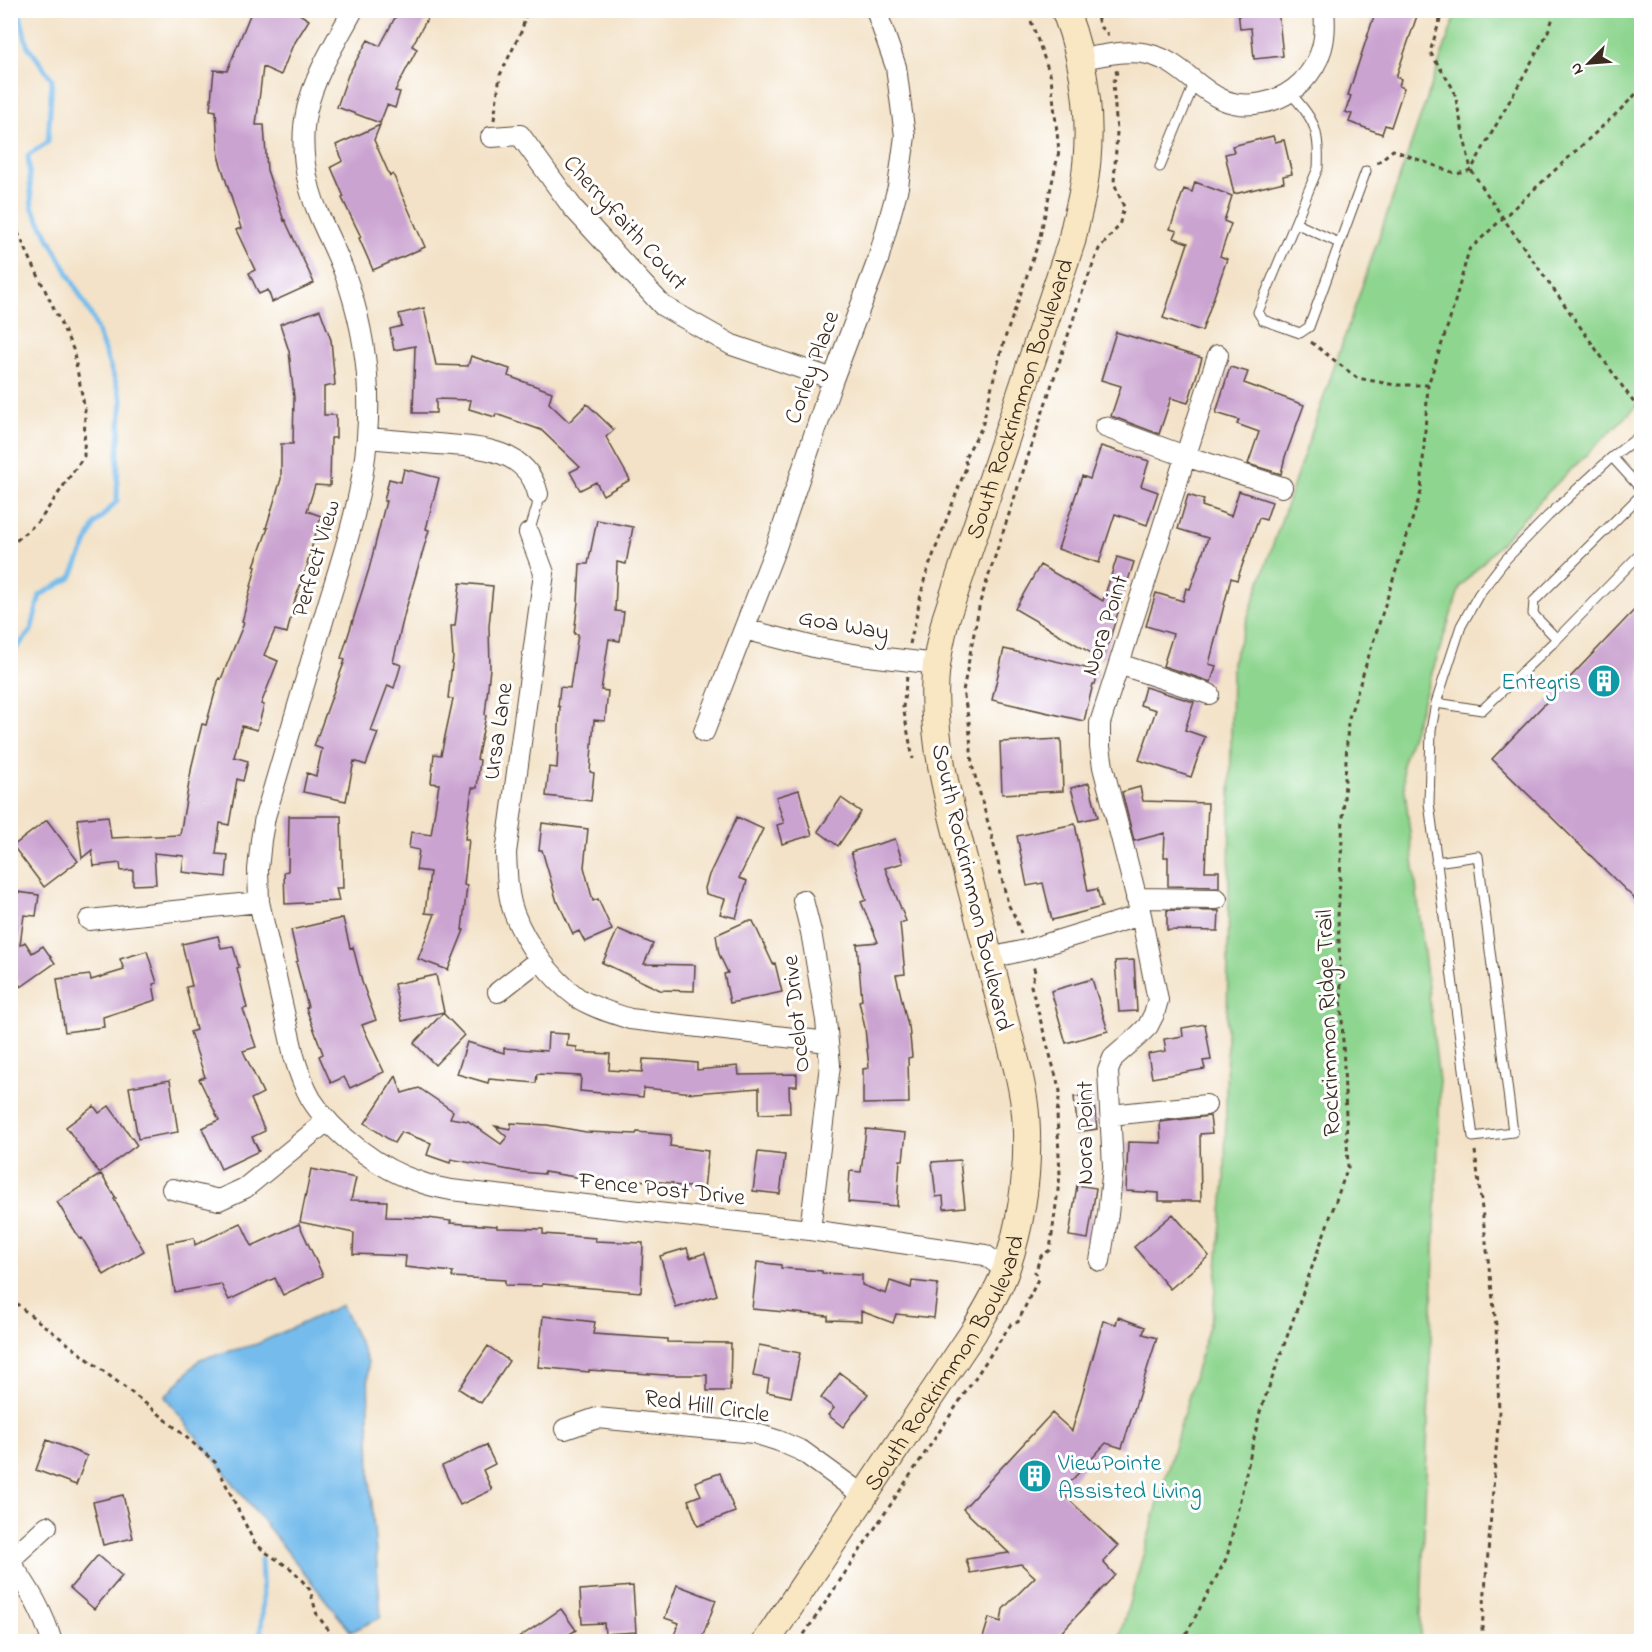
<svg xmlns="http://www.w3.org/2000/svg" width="1652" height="1652" viewBox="0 0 1652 1652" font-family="'Indie Flower',sans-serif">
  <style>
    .green { fill: #8ed58f; stroke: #648056; stroke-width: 1.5 }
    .water { fill: #74bcec; stroke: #587385; stroke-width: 1.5 }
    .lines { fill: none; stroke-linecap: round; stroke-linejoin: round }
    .stream { stroke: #74bcec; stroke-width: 5 }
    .building { fill: #caa3d0 }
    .service-casing { stroke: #574637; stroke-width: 11 }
    .minor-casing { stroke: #574637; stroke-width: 22 }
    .secondary-casing { stroke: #574637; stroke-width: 29 }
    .path { stroke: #574637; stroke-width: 3; stroke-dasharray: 4.5 4.5; stroke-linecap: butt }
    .service { stroke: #fff; stroke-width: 9 }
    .minor { stroke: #fff; stroke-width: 20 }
    .secondary { stroke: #f9e7c3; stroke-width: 27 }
    .labels { text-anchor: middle; stroke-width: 6; stroke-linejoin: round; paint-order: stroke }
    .street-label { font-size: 24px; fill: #3b2a1e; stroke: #fff }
    .culture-label { font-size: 24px; fill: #0d838f; stroke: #fff; text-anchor: end }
  </style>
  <rect width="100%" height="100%" fill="#fff"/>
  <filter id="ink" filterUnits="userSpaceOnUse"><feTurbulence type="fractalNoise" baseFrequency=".0167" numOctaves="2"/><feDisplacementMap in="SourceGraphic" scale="12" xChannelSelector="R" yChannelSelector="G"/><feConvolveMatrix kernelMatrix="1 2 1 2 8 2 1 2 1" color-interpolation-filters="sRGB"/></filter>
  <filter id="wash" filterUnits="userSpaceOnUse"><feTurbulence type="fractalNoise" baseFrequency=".008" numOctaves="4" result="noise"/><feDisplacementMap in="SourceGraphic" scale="24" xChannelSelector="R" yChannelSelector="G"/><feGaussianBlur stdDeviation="1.35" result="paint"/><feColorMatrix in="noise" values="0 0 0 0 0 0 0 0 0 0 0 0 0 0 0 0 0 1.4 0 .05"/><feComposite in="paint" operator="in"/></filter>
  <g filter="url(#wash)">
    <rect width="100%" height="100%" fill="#f3e2c7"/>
    <path class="green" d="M1457,11H1641V402L1551,489L1460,587L1402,765L1440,1090L1420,1641L1118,1642L1213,1312L1225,1179L1232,663Z"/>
    <path class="water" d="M342,1305L368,1362L370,1478L381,1617L351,1632L165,1397L200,1359L257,1344Z"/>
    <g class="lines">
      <path class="stream" d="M10,655L31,631L40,595L71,578L95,524L117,501L118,451L122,400L93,319L32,207L28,155L48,142L52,79L27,45L19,10
        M260,1642L263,1599L261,1559"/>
    </g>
    <g id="blocks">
      <path class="building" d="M252,10H293L309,20L292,47L281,75L263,67L256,125H264L267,170L284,221L285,220L314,283L272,302L268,290L259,294L249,273L255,270L236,230L241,228L219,159L216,111L210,110L214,70L227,71Z
        M399,10H432L412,46L417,49L395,91L400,92L395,108L387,105L380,123L337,107L348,75L368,40L380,46Z
        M1238,10H1278L1283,56L1254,59L1251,28L1240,29Z
        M1376,10H1419L1396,77L1401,79L1399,86L1404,88L1391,127L1385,125L1382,134L1349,122L1352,114L1345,112L1351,96L1348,95Z
        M380,125L374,140L390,176L393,174L425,247L373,270L359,238L361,237L342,198L344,197L331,167L343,161L336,145Z
        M1273,136L1275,142L1284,140L1292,174L1283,176L1284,182L1234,194L1225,154L1234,152L1232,146Z
        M1195,182L1232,196L1224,221L1231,224L1220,256L1227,259L1202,331L1163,318L1188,243L1174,238L1177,231L1170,229L1184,189L1192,192Z
        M424,308L436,365L468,366L471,356L510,369L508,376L552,392L549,403L569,422L587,404L614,430L606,437L630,480L603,495L596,482L580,490L570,472L580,467L541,430L496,414L495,417L469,409L471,400L436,399V413H413L415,346L394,350L390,329L402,326L399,314Z
        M320,310L331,340L335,385L324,387V415H336V438H331L330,486L315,485L307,511L321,516L307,563L308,564L295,600L287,633L275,630L264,655L278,661L261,704L264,705L257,730L242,726L234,757L248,761L243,781L237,779L229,825L220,823L216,854L228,855L226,877L182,872L184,856L154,853L156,884L133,885V870L121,871L120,863L94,866L92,850L82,858L77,819L108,816L111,838L180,835L192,765L202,724L206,725L219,678L221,679L244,623L242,622L256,567L254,566L268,528H266L281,479V444H293L294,398L289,351L280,324Z
        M1116,332L1202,358L1188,403L1171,398L1159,434L1111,416L1121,386L1101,380Z
        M1230,367L1248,372L1244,383L1304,405L1285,457L1281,474L1248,464L1259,432L1237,424L1239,420L1216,413Z
        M1101,446L1149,461L1141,486L1158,492L1147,525L1115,514L1099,563L1058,549L1082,476L1090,479Z
        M404,469L439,478L426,529L429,530L405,612L393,662L401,665L394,688L388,685L371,731L378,733L366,765L354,761L346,801L303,792L307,773L316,776L322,749L314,746L345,660L341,658L369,569L386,501H384L389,479L401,482Z
        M1239,491L1272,502L1266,520L1259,518L1237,580L1231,578L1209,664L1216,666L1211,682L1163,666L1173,634L1146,626L1156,593L1183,601L1186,588L1190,589L1208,538L1178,529L1188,495L1204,500L1202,506L1231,516Z
        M597,520L633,527L626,564L617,562L615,611L624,612L620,641L609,639L601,690L608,691L605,721L594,720L590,772L594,773L591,801L546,796L549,767L557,768L560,707L558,706L560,687L570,688L578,634H574L578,602L580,564H588Z
        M1117,557L1134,562L1103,660L1015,609L1040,565L1103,601Z
        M460,583L493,586L489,626L490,668L485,715L486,716L477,759L480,760L477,788H472L465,839H469L464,885L467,886L462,930H464L448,970L418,959L435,914L425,913L430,872L416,870L419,850L409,848L411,832L431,835L439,784L431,783L434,754L441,755L453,699L448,698L453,657L451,626H455Z
        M1641,603V905L1492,759Z
        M1004,649L1099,671L1095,684H1093L1084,721L992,700Z
        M1145,687L1194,702L1185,730L1205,737L1191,777L1139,760L1156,710L1140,705Z
        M1061,739L1063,791L1002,794L1000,742Z
        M1089,783L1098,817L1080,821L1071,788Z
        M1140,787L1143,801L1208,803L1205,871H1219V887L1168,886V857H1164L1165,833L1134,841L1122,792Z
        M799,790L812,835L782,844L777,825L784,823L776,797Z
        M841,798L861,812L838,846L818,831Z
        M289,816H341L343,888H336L339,901L285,904L284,872L288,871Z
        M737,817L763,829L739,878L747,881L736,918L720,914L725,899L706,894L705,888L709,875Z
        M47,820L78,861L44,887L13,846Z
        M542,823L588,829L584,867L593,901L598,899L612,930L585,942L579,931L573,934L558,902H557L542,850H539Z
        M1075,824L1088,891L1097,889L1102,907L1052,920L1043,883L1027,886L1017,836Z
        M895,839L903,863L885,868L906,921L900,923L905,974L896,975L908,1026H909L912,1057L908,1058L909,1103L863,1104V1069L869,1068L865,1028L859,1001L862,1000L857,944L878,942L861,902L866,900L851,852Z
        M10,891L39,895L36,916L24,915L20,945L25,942L32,953L43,946L55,963L21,987L10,971V952L12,950H10Z
        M1167,910L1219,911L1218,931L1167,930Z
        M343,918L350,948L353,947L362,982L376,1020L362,1025L384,1072L350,1088L344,1077L331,1083L319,1056L323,1054L306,1008L308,1007L296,962L298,961L291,930Z
        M747,921H753L773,964L775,963L782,992L730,1003L724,974L728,973L719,954L716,935Z
        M618,929L653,944L644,964L695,965L694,991L660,990L601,962H603Z
        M218,936L221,948L233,946L239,967L237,968L247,1008L243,1009L256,1047L243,1051L263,1093L251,1099L265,1131L252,1137L259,1151L221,1169L202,1128L219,1120L199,1079L205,1077L190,1032L196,1030L186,987L192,986L182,944Z
        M147,951L157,983L153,984L156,1000L103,1017L104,1027L65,1032L57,979L90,975L91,980L124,970L120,959Z
        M1134,960L1137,1011L1119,1012L1115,961Z
        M436,975L444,1012L402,1021L394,984Z
        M1092,979L1108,1031L1066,1043L1051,991Z
        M443,1013L464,1035L435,1065L414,1043Z
        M1205,1024L1211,1060L1203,1061L1205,1069L1152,1078L1148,1054L1166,1051L1164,1039L1183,1036L1182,1028Z
        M548,1033L568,1034L567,1046L577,1047V1052L610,1054L609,1070L642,1072L643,1059L666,1060L697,1063V1070L738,1066L739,1075L797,1074V1086H789L790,1113L759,1114V1088L694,1093L644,1088L643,1097L580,1091L581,1076L537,1074L536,1083L489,1079L488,1083L457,1074L467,1042L504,1053V1048L547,1051Z
        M396,1076L402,1093L419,1088L453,1111L450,1118L468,1121L501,1144L507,1137L495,1126L511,1129V1123L547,1125L586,1132L636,1134L637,1132L671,1135L670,1146L708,1151L704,1189L673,1185V1183L624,1179V1182L594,1180L544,1172V1174L520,1172L451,1159L450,1163L427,1155L431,1143L401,1132L394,1143L365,1123Z
        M170,1080L178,1132L138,1139L129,1087Z
        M1093,1095L1097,1129L1078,1132L1074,1097Z
        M94,1106L99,1113L109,1106L137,1145L99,1173L66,1127Z
        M1210,1116L1212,1133L1200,1134L1201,1201H1159V1193L1126,1191L1128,1142L1161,1143L1160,1122Z
        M866,1129L906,1133L903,1160H900L897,1206L848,1202L850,1171L861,1172Z
        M758,1152L785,1155L780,1194L753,1191Z
        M960,1160L965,1207L944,1209L943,1196L936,1197L932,1162Z
        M311,1169L356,1178L351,1200L387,1201L386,1217L428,1218L451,1221L450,1223L497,1226V1228L543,1229V1234L596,1238L595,1241L643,1243L641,1292L542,1284V1286L505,1285V1280L452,1277L453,1272L405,1267L406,1256L353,1254L354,1233L300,1222Z
        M101,1174L116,1198L114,1199L144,1251L104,1275L82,1238L80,1239L57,1202Z
        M1077,1185L1096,1188L1088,1239L1069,1236Z
        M1173,1214L1209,1256L1170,1289L1134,1247Z
        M241,1223L252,1246L299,1224L323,1276L283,1295L275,1278L229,1300L221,1284L175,1292L167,1243L194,1238L195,1245Z
        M687,1248L690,1258L705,1253L717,1295L676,1308L660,1256Z
        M757,1262L781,1265V1268L822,1271V1273L862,1275V1285L886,1294L890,1281L911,1288L912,1281L938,1284L934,1318L896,1314L893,1323L861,1311V1321L828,1320V1316L752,1309Z
        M543,1316L595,1322L593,1334L667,1339V1342L731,1343L730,1391H707V1375H665L589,1370V1372L538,1367Z
        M1118,1317L1145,1327L1143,1334L1157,1338L1122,1448L1106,1443L1061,1492L1118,1546L1103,1562L1115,1575L1053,1641H982L989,1618L1001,1622L1003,1609L1035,1577L1021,1564L970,1573L966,1559L1009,1553L963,1509L1052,1413L1072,1431L1103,1321L1116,1324Z
        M759,1345L800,1353L791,1397L767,1392L769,1379L753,1376Z
        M488,1346L509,1361L481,1403L459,1389Z
        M840,1373L868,1394L843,1427L828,1415L834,1408L821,1398Z
        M47,1440L87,1456L76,1485L36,1470Z
        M486,1445L495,1464L483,1470L492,1490L460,1505L442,1466Z
        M720,1473L735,1512L698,1526L688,1500L701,1495L695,1482Z
        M123,1495L133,1538L103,1545L93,1502Z
        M98,1555L122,1576L94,1609L70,1588Z
        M677,1585L716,1600L701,1641H693L674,1635L679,1623L665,1618Z
        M633,1586L636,1632L605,1634L604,1623L582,1624L580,1590Z
        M561,1609L576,1630L559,1641H514Z"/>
    </g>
  </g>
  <g filter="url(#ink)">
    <use href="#blocks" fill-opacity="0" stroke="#574637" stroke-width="1.5"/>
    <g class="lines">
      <g class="service-casing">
        <path id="service" d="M1290,93C1315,119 1320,132 1318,168L1258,312L1263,320L1300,333L1309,327L1366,171
          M1160,167L1195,82
          M1295,223L1339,243
          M1612,457L1642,490
          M1642,494L1534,601L1533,614L1557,639L1642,552
          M529,533L537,506L538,494
          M1436,703L1482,710L1557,639
          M1436,862L1478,856L1513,1132L1473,1137L1429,803L1431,730L1436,703L1461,626L1479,594L1506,559L1548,516L1612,457L1642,434"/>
      </g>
      <g class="minor-casing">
        <path id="minor" d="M353,10C336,42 315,74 307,109C299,143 305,183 319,215C329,239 341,260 349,286C365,335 371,386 367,437C363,495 345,549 328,604C307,675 286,746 265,817L261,840L258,870L259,902L294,1056C298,1070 303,1085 311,1099C333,1134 380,1170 420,1182C430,1186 441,1188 451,1190L810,1230L985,1255L1006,1270
          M1080,59C1102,56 1126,49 1148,54C1193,64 1207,114 1262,103C1278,100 1291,93 1302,82C1322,61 1327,39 1324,10
          M491,137L520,135L573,208L663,306L732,345L833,379
          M1105,427L1185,456L1282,487
          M367,438C391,440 414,442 437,444C475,447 527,447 538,494
          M529,533L544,573L506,853C507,873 507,894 514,913C526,945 551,978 578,998C594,1008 612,1013 630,1019L828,1042
          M744,629L818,648L860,655L937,664
          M1119,664L1209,694
          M704,732L776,547L833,379L878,260L898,187L905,136L896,67L876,10
          M1136,898L1217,899
          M803,900L811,932L826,1020L830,1065L810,1230
          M89,920L259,902
          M990,958L1030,949L1141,915
          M498,992L540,959
          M1111,1115L1206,1105
          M172,1189L219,1200L245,1188L327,1121
          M1100,1261L1108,1214L1113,1167L1108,1071L1113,1058L1137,1037L1148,1026L1154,1014L1158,1000L1141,915L1103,767L1100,747V723L1218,355
          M565,1429L597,1418L754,1433L779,1441L802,1451L864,1496
          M10,1560L47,1526
          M10,1563C29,1587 43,1612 52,1642"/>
      </g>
      <g class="secondary-casing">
        <g id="secondary">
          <path id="s1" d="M766,1642L973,1333C984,1313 999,1291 1006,1269C1022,1221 1029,1171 1026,1121C1024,1086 1013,1052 1004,1018C992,968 979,918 966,868C950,807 932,744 935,681C936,659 941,639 946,618L1072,240C1075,223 1080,207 1083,190C1094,130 1087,67 1065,10"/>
        </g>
      </g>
      <path class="path" d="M1094,10L1101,28L1106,30L1108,37
        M1443,10L1430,52L1454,90L1471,170L1503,218L1642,414
        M494,120L500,75L522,30L527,10
        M10,124L13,142L10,168
        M1377,163L1393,150L1457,174L1471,170L1547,34L1556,10
        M10,216L73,349L85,410L84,456L40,520L10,546
        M1311,342L1357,378L1395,385H1428L1451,316L1469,250L1503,218L1617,113L1642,88
        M910,644L925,577L967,465L964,459L982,427L995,373L1006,335L1039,241L1059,151L1051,77L1027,10
        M907,677L903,707L913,759
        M1021,934L1015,917L1008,904L992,837L972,765L969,722L963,691L980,602L1082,293L1099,249L1119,226L1124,207L1114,183L1117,131L1113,83L1117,75L1116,70
        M1475,1151L1496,1325L1499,1413L1481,1642
        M10,1296L20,1307L158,1413L215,1462L254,1542L264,1551L294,1571L310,1590L317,1615L338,1642
        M799,1642L1011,1324L1018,1322L1038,1279L1035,1272L1041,1256L1050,1250L1060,1175L1057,1114L1060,1091L1031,986L1035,972L1033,965
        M1182,1642L1227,1557L1260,1412L1348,1167L1338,917L1348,721L1421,492L1428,385"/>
      <use href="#service" class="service"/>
      <use href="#minor" class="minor"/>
      <use href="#secondary" class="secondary"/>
    </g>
  </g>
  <defs>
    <g id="building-disc" transform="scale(1.725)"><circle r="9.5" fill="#0f9aa8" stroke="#fff"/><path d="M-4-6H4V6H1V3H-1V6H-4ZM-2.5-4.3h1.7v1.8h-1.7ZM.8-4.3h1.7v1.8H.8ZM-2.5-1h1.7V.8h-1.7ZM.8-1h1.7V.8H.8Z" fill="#fff"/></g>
  </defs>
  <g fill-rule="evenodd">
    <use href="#building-disc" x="1604" y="681"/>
    <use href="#building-disc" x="1035" y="1476"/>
  </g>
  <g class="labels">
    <g class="street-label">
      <text transform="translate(626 222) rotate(48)" y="8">Cherryfaith Court</text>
      <text transform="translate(811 367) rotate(-70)" y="8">Corley Place</text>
      <text dy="8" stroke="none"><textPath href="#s1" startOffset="1340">South Rockrimmon Boulevard</textPath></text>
      <text transform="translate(315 558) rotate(-74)" y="8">Perfect View</text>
      <text transform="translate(844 624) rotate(10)" y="8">Goa Way</text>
      <text transform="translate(1104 625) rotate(-72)" y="8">Nora Point</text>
      <text transform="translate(497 731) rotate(-82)" y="8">Ursa Lane</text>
      <text transform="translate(973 887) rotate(77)" y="8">South Rockrimmon Boulevard</text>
      <text transform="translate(795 1014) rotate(-96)" y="8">Ocelot Drive</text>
      <text transform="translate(1327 1023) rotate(-92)" y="8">Rockrimmon Ridge Trail</text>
      <text transform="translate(1084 1133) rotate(-90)" y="8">Nora Point</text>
      <text transform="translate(662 1188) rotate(6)" y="8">Fence Post Drive</text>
      <text dy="8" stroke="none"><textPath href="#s1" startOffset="332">South Rockrimmon Boulevard</textPath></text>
      <text transform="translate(707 1405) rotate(8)" y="8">Red Hill Circle</text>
    </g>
    <g class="culture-label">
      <text x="1581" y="689">Entegris</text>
      <text x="1058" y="1470" text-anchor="start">ViewPointe<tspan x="1058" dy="28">Assisted Living</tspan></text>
    </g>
  </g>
  <rect width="1652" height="1652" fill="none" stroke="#fff" stroke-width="36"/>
  <g transform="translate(1589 63) rotate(245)" stroke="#ffffff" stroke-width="4.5" paint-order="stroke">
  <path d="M0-4.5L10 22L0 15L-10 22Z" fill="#3b2a1e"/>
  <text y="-9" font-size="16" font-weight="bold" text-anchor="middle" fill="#3b2a1e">N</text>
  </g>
</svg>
